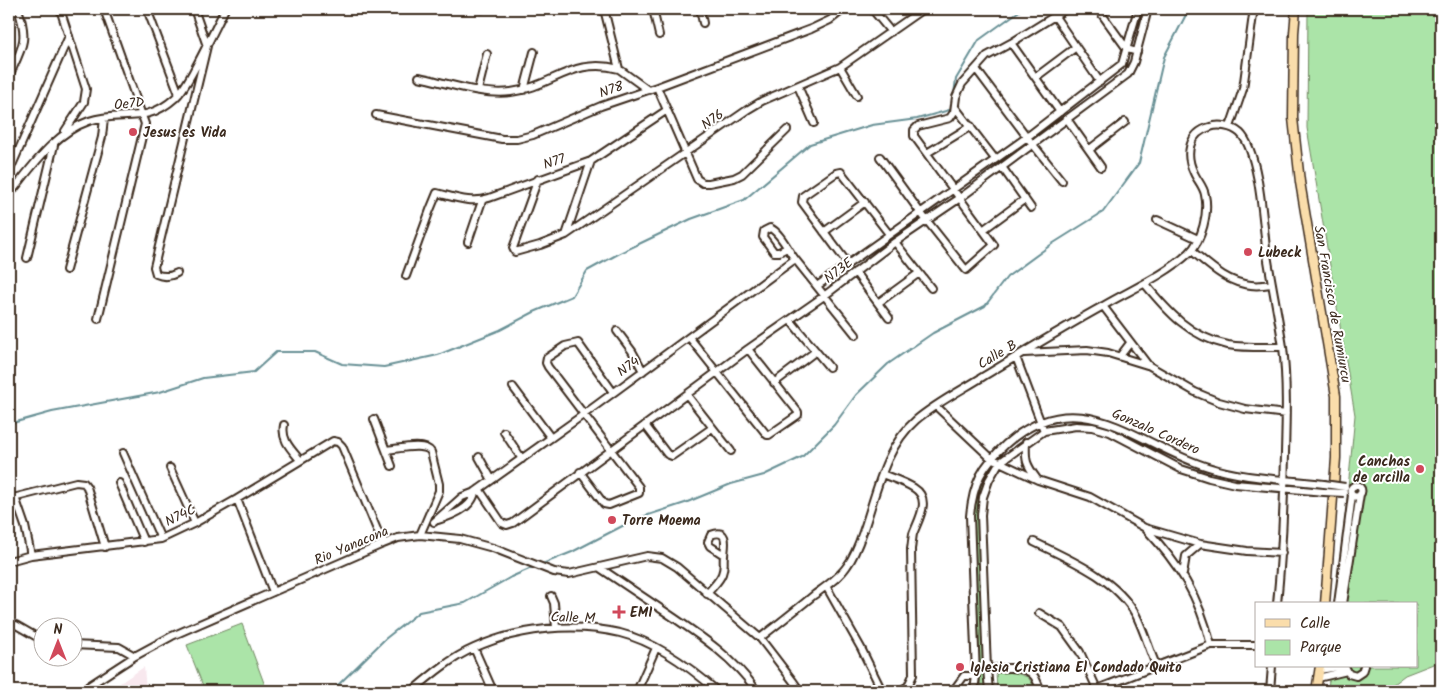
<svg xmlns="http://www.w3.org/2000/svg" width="1450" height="700" viewBox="0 0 1450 700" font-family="Kalam,sans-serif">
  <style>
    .built { fill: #f8e8ee }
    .green { fill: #abe4a8; stroke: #738763 }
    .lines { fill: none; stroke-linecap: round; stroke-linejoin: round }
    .stream { stroke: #699196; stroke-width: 2 }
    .minor-casing { stroke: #3b2a1e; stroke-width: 10 }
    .major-casing { stroke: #3b2a1e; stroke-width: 11 }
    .minor { stroke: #fff; stroke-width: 6 }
    .major { stroke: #faddab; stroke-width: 8 }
    .minor-bridge-casing { stroke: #3b2a1e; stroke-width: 10; stroke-linecap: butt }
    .minor-bridge { stroke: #fff; stroke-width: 6 }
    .poi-dot { fill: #d1495b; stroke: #fff; stroke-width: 2 }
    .labels { text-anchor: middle; stroke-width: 4; stroke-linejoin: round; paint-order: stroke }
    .street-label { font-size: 14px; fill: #3b2a1e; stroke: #fff }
    .poi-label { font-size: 14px; font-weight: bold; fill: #3b2a1e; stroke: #fff; text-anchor: start }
  </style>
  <rect width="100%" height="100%" fill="#fff"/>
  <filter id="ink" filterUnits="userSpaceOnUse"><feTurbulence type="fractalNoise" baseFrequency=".02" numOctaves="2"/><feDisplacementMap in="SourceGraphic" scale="10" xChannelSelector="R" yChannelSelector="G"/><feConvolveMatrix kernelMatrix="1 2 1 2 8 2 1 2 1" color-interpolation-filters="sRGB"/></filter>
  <g filter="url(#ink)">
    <path class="built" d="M144,667L146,691H108Z"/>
    <path class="green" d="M1308,9H1441V661L1405,675L1384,691H1328L1330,666H1416V604H1337L1355,415L1307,128Z
      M989,467L994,469L981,495L987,691H981L974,515L976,497Z
      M242,624L267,691H205L187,645Z
      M996,671L1015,673L1028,677L1037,691H997Z"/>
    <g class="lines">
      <path class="stream" d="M954,94L956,79L979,40L1022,9
        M9,424L52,412L160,392L203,378L254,372L276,352H315L342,364L384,367L438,355L500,330L534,312L572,296L587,271L620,253L691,219L744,200L810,144L872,125L917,119L953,109
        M540,565L572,552L636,519L685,503L731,484L764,475L802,457L834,425L856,395L888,364L933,333L985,306L1007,277L1052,244L1103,212L1139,163L1164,57L1189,9
        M332,691L385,639L419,612L465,603L511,577L536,566"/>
      <g class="minor-casing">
        <path id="minor" d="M60,9L86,89L84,102L65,131
          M147,9L179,94
          M481,9H482
          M604,9L619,69L648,90
          M653,9L659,35
          M700,9L703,23
          M872,9L891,32
          M1098,9L1127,49L1137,52
          M1054,15L1100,82
          M1011,43L1060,112
          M840,67L857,96
          M976,69L1027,137L1062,181
          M9,76C22,48 29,40 18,9
          M419,77C447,83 484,96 511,92C552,87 574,56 619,69
          M1036,77L1076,47
          M798,86L814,123
          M657,87L697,179L703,183H709L734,178L742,174L787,130
          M478,90L487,54
          M524,90L534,52
          M955,107L995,159
          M376,115L502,139H517L533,135L601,106L657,87L811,29L830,20L844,9
          M1067,119L1101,167
          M1230,127L1243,89L1253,15
          M1090,149L1125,122
          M927,153L971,126
          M880,157L920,212L966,270L994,245L914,136V130L918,126L950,118L954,112L956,97L962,84L987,56L1011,43L1066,9
          M1002,167L1031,208
          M9,172L69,36
          M538,179L513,248L515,252L540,245L566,235L747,110L762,101L840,67L923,9
          M9,195C32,167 54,133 89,121C122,110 144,126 175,98C183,91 189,79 194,70C205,50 215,29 225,9
          M1157,220L1198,239
          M983,230L1025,199
          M824,232L865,202
          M566,235L591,161
          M468,242L482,201
          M895,242L931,288
          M787,248L779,252H774L763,237L764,231L770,228C780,232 788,250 795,259L856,335
          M1192,251C1209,265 1227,283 1251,285C1257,286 1265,285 1271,284
          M27,258L54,145
          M848,264L802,202L803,196L836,173L841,172L889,234
          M66,270L102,137L104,118
          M855,272L889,318
          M177,273C170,277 163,277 156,274L154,267L207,46L194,9
          M406,276L430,210L437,193C454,197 472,204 489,198L591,161L667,110
          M1145,284C1168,312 1190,337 1228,345C1246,348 1265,347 1283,347
          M817,286L1027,137L1122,64L1138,9
          M878,303L919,273
          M1103,306L1148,365L1195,392L1219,402L1245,409L1286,414
          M98,319L145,124L104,9
          M790,320L829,367
          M617,331L632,351L643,371
          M689,337L767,435H769L798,415V412L748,349
          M1024,353L1087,350L1108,353L1147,365
          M1120,356L1130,343
          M1016,357L1044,431
          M774,383L816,351
          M513,387L551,438
          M687,395L731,451
          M936,406L991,458L1038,480L1090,497L1145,528L1200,544L1247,551L1282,553
          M374,419L392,466
          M284,425C281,440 291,449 300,460
          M645,425L667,454L672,456L712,428
          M504,432L522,459
          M1026,442C1025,461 1026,464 1037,479
          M386,450C398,449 425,442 431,452L439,484V491L420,535
          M123,453L161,539
          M479,457L492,480
          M170,468L195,523
          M580,472L604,504L609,505L639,493V487L548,367L546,363L547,358L565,346L578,343L613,392
          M882,474C892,478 905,482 914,488C932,499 918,520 913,534C912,539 912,544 911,549L913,675L908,686L900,691
          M119,483L144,542
          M1350.5 491a5.5 5.5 0 1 1 11 0a5.5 5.5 0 1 1-11 0Z
          M479,489L502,523L507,525L513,523L748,349L824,296L895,242L960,198L1128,74L1134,62L1148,9
          M15,497L25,526L31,555
          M9,499L76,482L84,483L87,487L105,547
          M237,499L273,592
          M438,520C451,516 473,508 475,492
          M434,522L462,497L475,492L583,415L795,259
          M1145,528C1179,564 1199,596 1211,645
          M1034,542C1071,560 1115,578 1136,615C1144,631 1149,649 1156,665
          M9,561L31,555L161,539L195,523L237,499L333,441L338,442L342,446L383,544
          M600,568C622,583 645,598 667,613C701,636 734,658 757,691
          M1183,574L1186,556L1200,544
          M826,586L861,648L882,691
          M707,594C712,587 719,582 722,574C725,567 723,562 724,555C725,545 729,528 711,535L708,542L710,546L724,555
          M551,596L554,603L556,628
          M1338,604L1352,495
          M1343,604L1360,494
          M1039,613L1062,627L1080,652L1098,691
          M9,626L16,625L42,640
          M760,638C778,624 796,610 814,595C825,587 839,578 847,566C856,554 860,540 865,526C877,490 886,446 916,420C936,403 962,390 984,376C1024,352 1063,328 1103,306C1132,289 1164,276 1189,253C1202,241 1209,212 1205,195C1204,187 1197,180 1194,173C1185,155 1188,133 1210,127C1219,124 1232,126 1240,133C1259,151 1263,221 1266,248C1271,281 1278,314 1283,347C1287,382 1286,418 1285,453C1284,504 1282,554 1277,604
          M72,645L119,647L135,656
          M474,648L493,691
          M1345,666L1349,674L1356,676L1362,672L1364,666
          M987,669C1000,669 1024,664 1034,676C1037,680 1039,687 1041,691
          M1319,670L1345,666
          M1318,678L1347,671
          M81,691L135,656L172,636L383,544L398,538L420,535L460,539L493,548L554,572L569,574L647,556L662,558L677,567L760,638L793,681L800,691
          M412,691C431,675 451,658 474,648C518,628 573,622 620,633C656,642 690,667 717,691
          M551,691H577
          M637,691L656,648
          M953,691L964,676H976
          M974,691L976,676L970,516C973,483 982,466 1006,444C1080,379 1136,445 1208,467C1245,479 1286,479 1324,484
          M989,691L987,669L981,515L983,497L989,480L999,463L1044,431L1076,426L1092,427L1110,432L1181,469L1209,478L1235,484L1324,492
          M1092,691L1211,645H1256
          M1270,691L1272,666"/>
      </g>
      <g class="major-casing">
        <path id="major" d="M1296,9L1294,33L1293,118L1300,182L1336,396V458L1325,604
          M1316,691L1320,666"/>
      </g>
      <use href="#minor" class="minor"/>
      <use href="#major" class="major"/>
      <g class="minor-bridge-casing">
        <path id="minor-bridge" d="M1324,484L1345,487
          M1324,492L1344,493"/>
      </g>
      <use href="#minor-bridge" class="minor-bridge"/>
    </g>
  </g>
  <g class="poi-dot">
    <circle cx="133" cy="132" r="5"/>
    <circle cx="1248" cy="252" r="5"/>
    <circle cx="1420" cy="469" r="5"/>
    <circle cx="612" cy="520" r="5"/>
    <path d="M616.5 604.5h5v5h5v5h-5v5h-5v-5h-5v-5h5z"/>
    <circle cx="960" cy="667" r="5"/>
  </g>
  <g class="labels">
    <g class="street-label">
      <text transform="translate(611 89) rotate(-19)" y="5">N78</text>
      <text transform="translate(129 103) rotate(-6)" y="5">Oe7D</text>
      <text transform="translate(712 119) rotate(-35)" y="5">N76</text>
      <text transform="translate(554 161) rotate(-19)" y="5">N77</text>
      <text transform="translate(838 270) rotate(-37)" y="5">N73E</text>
      <text transform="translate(1333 304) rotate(80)" y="5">San Francisco de Rumiurcu</text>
      <text transform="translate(997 354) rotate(-31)" y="5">Calle B</text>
      <text transform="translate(628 366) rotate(-36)" y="5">N74</text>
      <text transform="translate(1156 431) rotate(24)" y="5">Gonzalo Cordero</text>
      <text transform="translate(180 515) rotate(-26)" y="5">N74C</text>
      <text transform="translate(351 545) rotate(-23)" y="5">Rio Yanacona</text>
      <text transform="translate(573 617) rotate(1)" y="5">Calle M</text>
    </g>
    <g class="poi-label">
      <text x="143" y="137">Jesus es Vida</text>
      <text x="1258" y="257">Lubeck</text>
      <text x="1410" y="466" text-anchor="end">Canchas<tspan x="1410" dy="16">de arcilla</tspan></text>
      <text x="622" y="525">Torre Moema</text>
      <text x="630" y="617">EMI</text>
      <text x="970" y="672">Iglesia Cristiana El Condado Quito</text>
    </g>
  </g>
  <rect width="1450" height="700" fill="none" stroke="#fff" stroke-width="30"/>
  <rect x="15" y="15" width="1420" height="670" fill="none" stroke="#3b2a1e" stroke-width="2" filter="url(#ink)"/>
  <rect x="1255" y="602" width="162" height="65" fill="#ffffff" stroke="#b1aaa5"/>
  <rect x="1265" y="619" width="25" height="8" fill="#faddab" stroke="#b1aaa5"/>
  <text x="1300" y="628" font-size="15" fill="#3b2a1e">Calle</text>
  <rect x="1265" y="640" width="25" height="15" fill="#abe4a8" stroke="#b1aaa5"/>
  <text x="1300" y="652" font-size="15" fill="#3b2a1e">Parque</text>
  <g transform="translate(58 642)"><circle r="24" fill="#ffffff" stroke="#b1aaa5"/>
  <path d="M0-4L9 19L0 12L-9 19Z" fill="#d1495b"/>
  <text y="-8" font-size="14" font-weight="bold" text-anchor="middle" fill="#3b2a1e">N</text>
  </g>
</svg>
